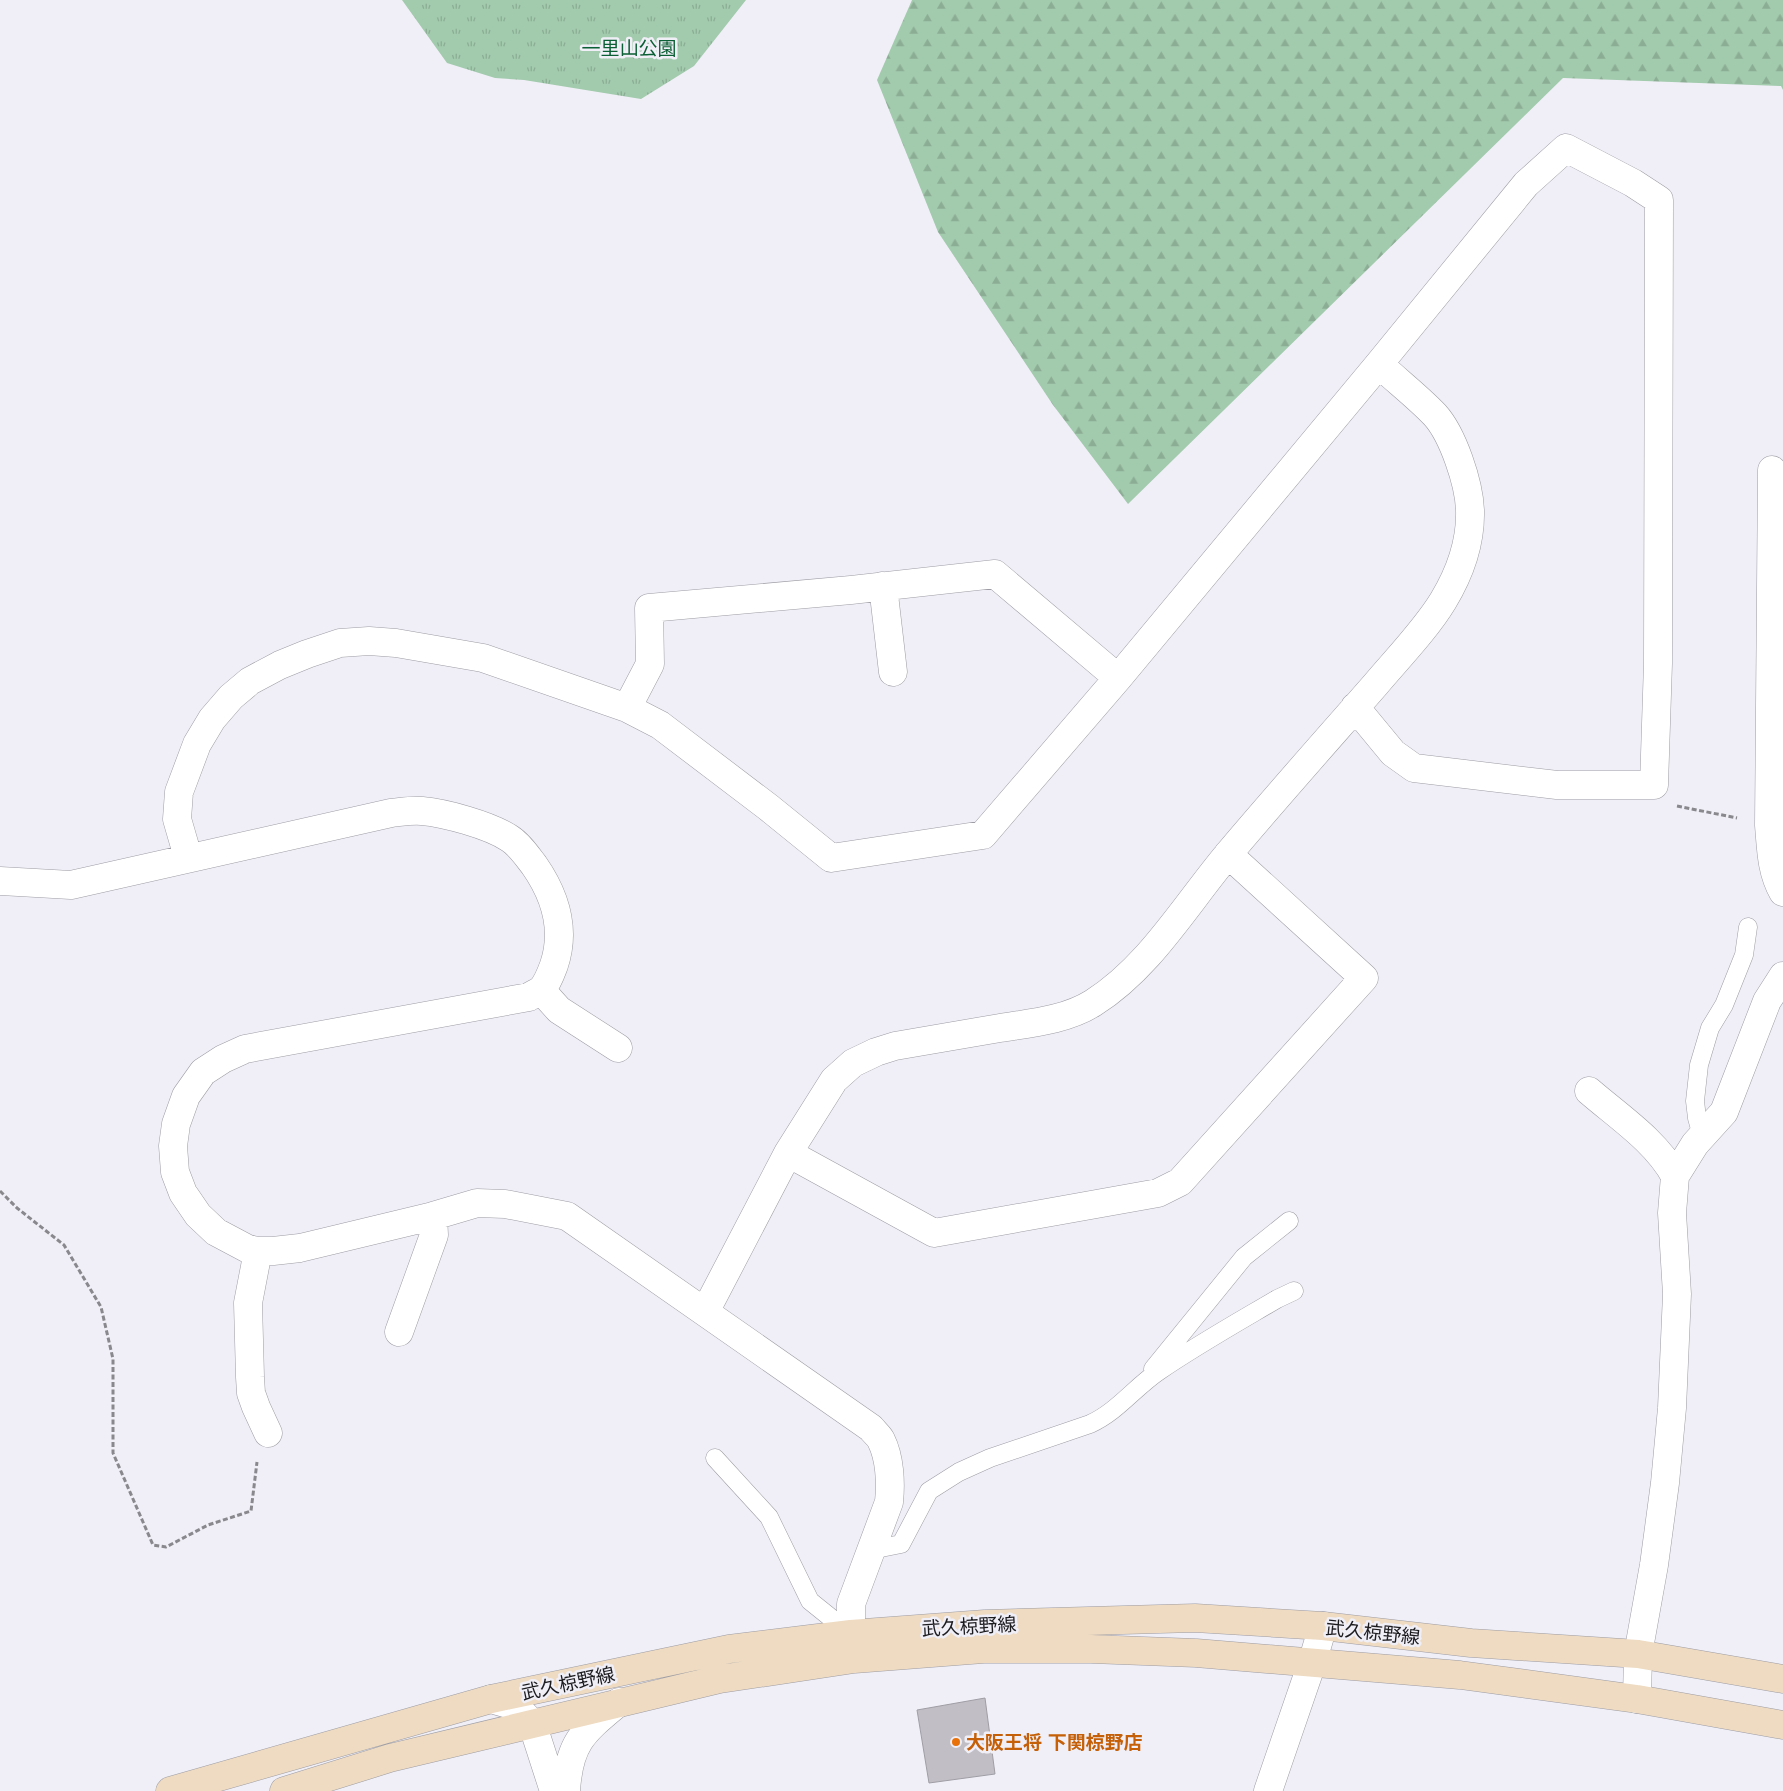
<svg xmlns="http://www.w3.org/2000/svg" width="1783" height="1791" viewBox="0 0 1783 1791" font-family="Jost,'Noto Sans JP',sans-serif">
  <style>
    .forest { fill: url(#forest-firs) }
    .park { fill: url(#park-tufts) }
    .building { fill: #c1bec6; stroke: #a09da5 }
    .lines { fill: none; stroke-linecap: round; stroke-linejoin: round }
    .service-casing { stroke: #9d9ca4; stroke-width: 19 }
    .minor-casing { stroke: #9d9ca4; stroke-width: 29 }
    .tertiary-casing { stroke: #9d9ca4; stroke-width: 29 }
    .secondary-casing { stroke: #9d9ca4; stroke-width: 29 }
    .path { stroke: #89888d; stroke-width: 3; stroke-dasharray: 5 2.5; stroke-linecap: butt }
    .service { stroke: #fff; stroke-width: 18 }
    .minor { stroke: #fff; stroke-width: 28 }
    .tertiary { stroke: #fff; stroke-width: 28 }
    .secondary { stroke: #eedbc2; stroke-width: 28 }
    .food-dot { fill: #e8710a; stroke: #f0eff7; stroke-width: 2 }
    .labels { text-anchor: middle; stroke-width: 5; stroke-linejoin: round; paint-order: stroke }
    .park-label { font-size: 19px; fill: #0b5f34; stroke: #f0eff7 }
    .street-label { font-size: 19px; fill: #1c1b1e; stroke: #f0eff7 }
    .food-label { font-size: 19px; font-weight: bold; fill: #c56008; stroke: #f0eff7; text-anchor: start }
  </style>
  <defs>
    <pattern id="forest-firs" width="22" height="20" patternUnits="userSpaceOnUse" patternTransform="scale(1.25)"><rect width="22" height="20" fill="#a2caad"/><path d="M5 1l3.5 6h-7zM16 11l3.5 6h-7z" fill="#8bad94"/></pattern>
    <pattern id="park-tufts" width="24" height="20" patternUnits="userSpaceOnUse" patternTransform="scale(1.25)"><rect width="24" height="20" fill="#a2caad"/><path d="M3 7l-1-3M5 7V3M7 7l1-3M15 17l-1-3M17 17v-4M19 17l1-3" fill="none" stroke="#8bad94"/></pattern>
  </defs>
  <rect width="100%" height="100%" fill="#f0eff7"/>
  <path class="forest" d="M912,0H1783V90L1781,86L1563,78L1128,504L1053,405L938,232L877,80Z"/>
  <path class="park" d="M402,0H746L694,66L641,99L524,80L495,78L447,63Z"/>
  <path class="building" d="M985,1698L995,1774L929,1783L917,1710Z"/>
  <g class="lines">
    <g class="service-casing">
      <path id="service" d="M1702,1136L1697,1118L1695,1101L1699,1065L1710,1028L1724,1005L1744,955L1748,927
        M1153,1369L1244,1257L1289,1221
        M715,1458L769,1517L810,1601L851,1634
        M871,1550L901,1544L929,1491L959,1472L990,1458L1090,1424C1117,1412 1135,1387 1159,1371C1197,1345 1238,1322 1277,1299L1294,1291"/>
    </g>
    <g class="minor-casing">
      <path id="minor" d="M1772,470L1769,825C1771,848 1771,871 1783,892
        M883,586L893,672
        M627,708L650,664L649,608L851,590L995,574L1118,678
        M188,857L177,819L179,792L197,744L212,719L231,697L250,681L280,665L307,654L340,643L369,641L396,643L483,658L627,708L660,725L768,807L831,858L983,835L1118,678L1379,364L1526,184L1566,148L1633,183L1659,200L1658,663L1654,785H1557L1414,768L1393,753L1355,707
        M0,881L71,885L391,813C401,812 412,810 422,811C445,813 489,825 509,838C519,844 527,856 534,865C555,895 566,929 554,965C551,973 548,982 542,989C539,992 533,994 529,997L245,1049L223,1059L203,1072L186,1096L176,1124L173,1146L175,1172L183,1193L198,1215L216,1232L248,1249L258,1251H273L300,1248L433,1216L477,1203L505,1204L567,1216L871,1428C874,1432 879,1436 881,1440C890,1458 891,1483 889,1502L851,1604V1634L854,1657
        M541,990L559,1010L618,1048
        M1589,1091C1619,1117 1656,1141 1675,1176
        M788,1153L934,1233L1158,1193L1180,1182L1364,978L1228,854
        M258,1251L248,1303L250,1377L251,1393L256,1407L268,1433
        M705,1312L788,1153L834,1080L853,1063L876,1052L895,1046C930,1040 965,1034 1000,1028C1031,1023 1066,1020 1093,1003C1150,967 1186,904 1229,853C1277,796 1327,740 1376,684C1398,658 1426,629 1443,601C1460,573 1471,543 1470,510C1469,483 1453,435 1435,415C1418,397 1397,381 1379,364
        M399,1332L434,1235L433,1216
        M1637,1699L1638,1654L1654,1565L1665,1483L1672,1408L1677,1294L1672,1213L1675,1176L1695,1144L1724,1112L1767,1001L1783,976"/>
    </g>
    <g class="tertiary-casing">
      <path id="tertiary" d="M491,1699L515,1706L532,1723L554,1791
        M566,1791C569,1742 583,1732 619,1702
        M1268,1791L1312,1663L1323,1626"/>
    </g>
    <g class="secondary-casing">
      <path id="secondary" d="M170,1791L491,1699L729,1649L851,1634L985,1624L1195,1618L1323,1626L1471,1643L1638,1654L1783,1679
        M284,1791L390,1758L720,1679L854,1659L983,1649H1091L1196,1653L1460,1675L1637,1699L1783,1725"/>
    </g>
    <path class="path" d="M1677,806L1737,818
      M0,1191L17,1208L64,1245L101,1307L113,1359V1453L153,1545L166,1547L208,1525L251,1511L257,1462"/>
    <use href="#service" class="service"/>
    <use href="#minor" class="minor"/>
    <use href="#tertiary" class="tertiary"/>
    <use href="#secondary" class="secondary"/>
  </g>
  <circle class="food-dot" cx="956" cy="1742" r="5"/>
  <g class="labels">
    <g class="park-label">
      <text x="629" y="55">一里山公園</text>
    </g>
    <g class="street-label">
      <text transform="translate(969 1626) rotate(-3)" y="7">武久椋野線</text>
      <text transform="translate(1373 1632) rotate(6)" y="7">武久椋野線</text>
      <text transform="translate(568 1683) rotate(-12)" y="7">武久椋野線</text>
    </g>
    <g class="food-label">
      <text x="966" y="1749">大阪王将 下関椋野店</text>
    </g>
  </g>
</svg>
